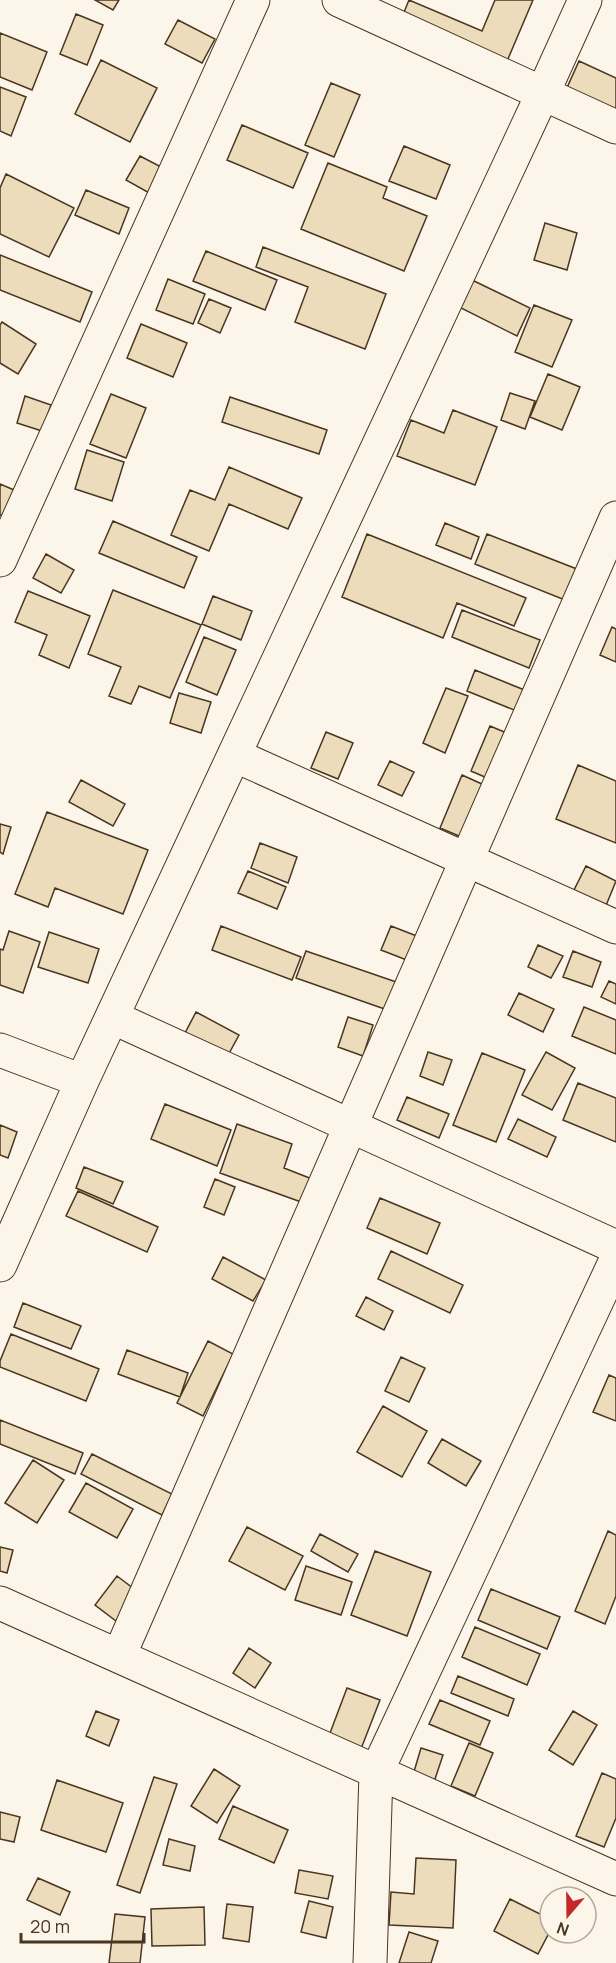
<svg xmlns="http://www.w3.org/2000/svg" width="616" height="1963" viewBox="0 0 616 1963" font-family="Manrope,sans-serif">
  <style>
    .building { fill: #ecdcbc; stroke: #4a3520; stroke-width: 1.5 }
    .lines { fill: none; stroke-linecap: round; stroke-linejoin: round }
    .minor-casing { stroke: #4a3520; stroke-width: 35 }
    .minor { stroke: #fbf6e9; stroke-width: 33 }
  </style>
  <rect width="100%" height="100%" fill="#fbf6e9"/>
  <path class="building" d="M95,0H119L113,10Z
    M409,0L482,31L495,0H533L505,66L400,22Z
    M76,14L103,25L87,65L60,54Z
    M178,20L215,39L202,63L165,44Z
    M0,33L47,52L32,90L0,77Z
    M101,60L157,88L130,142L75,114Z
    M579,61L616,78V113L566,90Z
    M331,83L360,95L334,157L305,145Z
    M0,87L26,97L11,136L0,131Z
    M242,125L308,153L293,188L227,160Z
    M404,146L450,165L436,199L389,181Z
    M140,156L165,169L151,194L126,180Z
    M328,163L387,187L383,198L427,216L404,271L301,229Z
    M6,174L74,208L49,257L0,234V188Z
    M86,190L129,208L119,234L75,215Z
    M545,223L577,233L567,270L534,260Z
    M263,247L386,294L365,349L295,322L308,287L256,267Z
    M206,251L277,280L265,310L193,281Z
    M0,255L92,292L80,322L0,290Z
    M168,279L205,294L193,324L156,310Z
    M472,280L530,308L517,336L459,307Z
    M209,299L231,308L220,333L198,323Z
    M534,305L572,320L552,367L515,352Z
    M2,322L36,344L18,374L0,363V325Z
    M141,324L187,343L173,377L127,358Z
    M548,374L580,387L562,430L530,417Z
    M510,393L535,401L525,429L501,420Z
    M111,394L146,408L126,458L90,444Z
    M25,396L51,405L42,431L17,423Z
    M230,397L327,430L319,454L222,422Z
    M453,410L497,427L475,485L397,456L411,420L444,433Z
    M87,450L124,462L112,501L75,489Z
    M229,467L302,498L288,529L229,504L209,551L171,535L190,490L215,500Z
    M0,484L14,490L3,516L0,515Z
    M113,521L197,557L184,588L99,553Z
    M445,523L479,537L471,559L436,545Z
    M367,534L526,598L514,626L457,603L443,638L342,597Z
    M487,534L582,571L570,602L475,564Z
    M46,554L74,570L61,593L33,578Z
    M113,590L201,625L170,698L139,686L131,704L109,696L121,667L88,654Z
    M28,591L90,616L69,668L39,655L47,635L15,622Z
    M213,596L252,611L241,640L202,624Z
    M462,610L540,640L529,668L452,637Z
    M612,627L616,629V662L600,655Z
    M204,637L236,650L217,695L186,682Z
    M475,670L527,691L519,712L467,691Z
    M446,688L468,696L445,753L423,743Z
    M179,693L211,702L201,733L170,723Z
    M490,726L514,736L494,781L471,771Z
    M326,732L353,743L338,779L311,768Z
    M390,761L414,772L402,796L378,785Z
    M578,765L616,781V843L556,819Z
    M462,775L493,789L471,841L440,828Z
    M81,780L125,804L113,826L69,802Z
    M47,812L148,850L123,914L55,888L48,907L15,894Z
    M0,824L11,827L3,854L0,852Z
    M260,843L297,857L288,883L251,868Z
    M586,866L616,881L605,908L573,892Z
    M248,871L286,887L277,909L238,893Z
    M221,926L301,957L292,980L212,950Z
    M391,926L427,940L417,964L381,950Z
    M9,931L40,942L23,993L0,985V949L3,950Z
    M49,932L99,949L88,983L38,967Z
    M538,945L563,956L551,978L528,967Z
    M306,951L405,985L396,1013L296,978Z
    M573,951L601,962L592,987L563,977Z
    M609,981L616,984V1004L601,997Z
    M519,993L554,1009L543,1032L508,1015Z
    M584,1007L616,1020V1054L572,1036Z
    M196,1012L239,1035L227,1057L184,1035Z
    M348,1017L373,1025L363,1056L338,1047Z
    M428,1052L452,1060L443,1085L420,1076Z
    M546,1052L575,1068L552,1110L522,1095Z
    M482,1053L525,1070L496,1142L453,1125Z
    M578,1083L616,1098V1142L563,1120Z
    M407,1097L449,1114L439,1138L397,1120Z
    M165,1104L231,1130L217,1166L151,1139Z
    M518,1119L556,1137L547,1157L508,1139Z
    M237,1124L292,1144L284,1168L312,1179L304,1203L220,1173Z
    M0,1125L17,1132L8,1158L0,1155Z
    M84,1167L123,1182L113,1204L76,1188Z
    M215,1179L235,1187L224,1215L204,1207Z
    M78,1191L158,1227L147,1252L66,1216Z
    M380,1198L440,1223L427,1254L367,1228Z
    M391,1251L463,1285L450,1313L378,1279Z
    M223,1257L266,1280L253,1301L212,1279Z
    M366,1297L393,1311L384,1330L356,1316Z
    M23,1303L81,1326L71,1349L14,1327Z
    M11,1334L99,1369L86,1401L0,1367V1361Z
    M208,1341L233,1354L203,1416L177,1403Z
    M127,1350L188,1373L180,1397L118,1374Z
    M401,1357L425,1368L409,1402L385,1391Z
    M609,1375L616,1378V1421L593,1412Z
    M383,1406L427,1431L402,1477L357,1452Z
    M0,1420L83,1453L75,1474L0,1444Z
    M442,1439L481,1461L466,1486L428,1463Z
    M92,1454L172,1494L162,1515L81,1474Z
    M33,1460L64,1480L37,1523L5,1503Z
    M86,1483L133,1509L117,1538L69,1512Z
    M247,1527L303,1556L285,1590L229,1561Z
    M608,1531L616,1535V1596L605,1624L575,1611Z
    M320,1534L358,1554L348,1572L311,1551Z
    M0,1547L13,1550L7,1573L0,1571Z
    M375,1551L431,1572L407,1636L351,1615Z
    M306,1566L352,1582L341,1615L295,1600Z
    M117,1576L138,1592L116,1621L95,1605Z
    M491,1589L560,1617L547,1649L478,1620Z
    M475,1627L540,1654L527,1685L462,1657Z
    M249,1648L271,1663L255,1688L233,1673Z
    M458,1676L514,1699L508,1716L451,1693Z
    M347,1688L380,1700L359,1754L327,1741Z
    M440,1700L490,1721L480,1745L429,1724Z
    M96,1711L119,1720L109,1746L86,1736Z
    M573,1711L597,1725L573,1765L549,1750Z
    M469,1743L493,1753L475,1796L451,1786Z
    M421,1748L443,1755L434,1782L413,1775Z
    M214,1769L240,1786L217,1823L191,1806Z
    M602,1773L616,1779V1818L604,1847L576,1836Z
    M154,1777L177,1784L140,1893L117,1885Z
    M57,1780L123,1803L106,1852L41,1830Z
    M233,1806L288,1830L274,1863L219,1839Z
    M0,1812L20,1817L14,1842L0,1839Z
    M169,1839L195,1846L190,1871L163,1865Z
    M416,1858L456,1860L453,1928L389,1925L391,1892L414,1894Z
    M299,1870L333,1876L328,1899L295,1893Z
    M38,1878L70,1892L60,1915L27,1900Z
    M510,1899L550,1919V1931L538,1954L494,1931Z
    M309,1901L333,1907L326,1938L301,1932Z
    M227,1904L253,1907L249,1942L223,1938Z
    M204,1907L205,1945L152,1946L151,1909Z
    M115,1914L145,1917L140,1963H109Z
    M409,1932L438,1941L431,1963H399Z"/>
  <g class="lines">
    <g class="minor-casing">
      <path id="minor" d="M339,0L616,127
        M0,560L253,0
        M234,755L616,927
        M112,1017L616,1247
        M0,1050L82,1081
        M0,1265L82,1081L542,95L585,0
        M0,1603L616,1879
        M119,1656L616,518
        M370,1963L376,1773L616,1260"/>
    </g>
    <use href="#minor" class="minor"/>
  </g>
  <g transform="translate(568 1915) rotate(200)"><circle r="28" fill="#fbf6e9" stroke="#b4a999" stroke-width="1.5"/>
  <path d="M0-4.5L10 22L0 15L-10 22Z" fill="#c62828"/>
  <text y="-9" font-size="16" font-weight="bold" text-anchor="middle" fill="#4a3520">N</text>
  </g>
  <path d="M21 1933v9h123v-9" fill="none" stroke="#4a3520" stroke-width="3"/>
  <text x="30" y="1933" font-size="18" fill="#4a3520" stroke="#fbf6e9" stroke-width="4.5" paint-order="stroke">20 m</text>
</svg>
